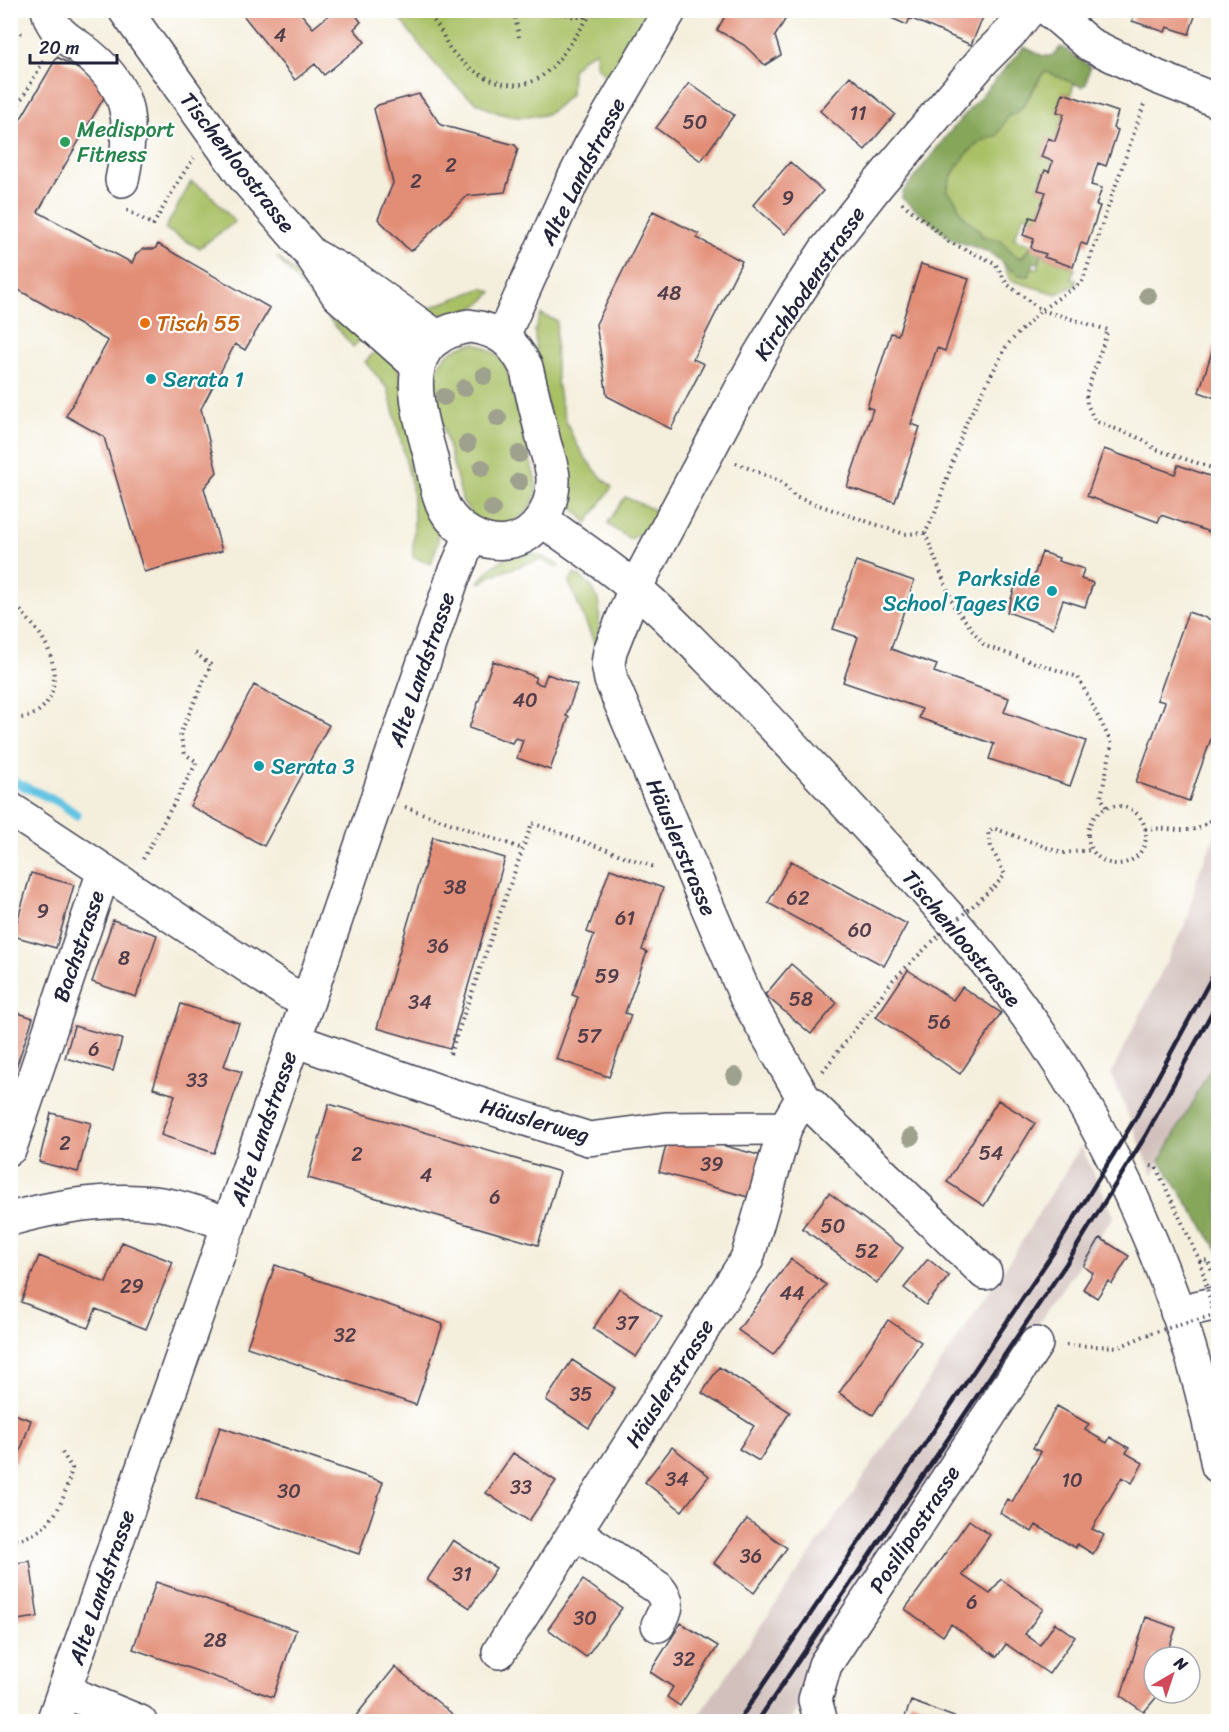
<svg xmlns="http://www.w3.org/2000/svg" width="1229" height="1732" viewBox="0 0 1229 1732" font-family="Sriracha,sans-serif">
  <style>
    .industrial { fill: #d1c0bc }
    .green { fill: #a9c065; stroke: #667150; stroke-width: 1.5 }
    .forest { fill: #86a65a; stroke: #54644a; stroke-width: 1.5 }
    .lines { fill: none; stroke-linecap: round; stroke-linejoin: round }
    .stream { stroke: #65c4e3; stroke-width: 9 }
    .building { fill: #e28d76 }
    .minor-casing { stroke: #424153; stroke-width: 36 }
    .major-casing { stroke: #424153; stroke-width: 36 }
    .path { stroke: #424153; stroke-width: 4; stroke-dasharray: 1.5 4.5; stroke-linecap: butt }
    .minor { stroke: #fff; stroke-width: 33 }
    .major { stroke: #fff; stroke-width: 33 }
    .rail { stroke: #22223b; stroke-width: 4.5 }
    .path-bridge { stroke: #424153; stroke-width: 4; stroke-dasharray: 1.5 4.5; stroke-linecap: butt }
    .tree { fill: #9ea18d }
    .leisure-dot { fill: #2e9e5b; stroke: #fff; stroke-width: 2 }
    .food-dot { fill: #e8710a; stroke: #fff; stroke-width: 2 }
    .culture-dot { fill: #0f9aa8; stroke: #fff; stroke-width: 2 }
    .labels { text-anchor: middle; stroke-width: 4.5; stroke-linejoin: round; paint-order: stroke }
    .number-label { font-size: 20px; fill: #523d4a }
    .leisure-label { font-size: 22px; fill: #27864d; stroke: #fff; text-anchor: start }
    .street-label { font-size: 22px; fill: #22223b; stroke: #fff }
    .food-label { font-size: 22px; fill: #c56008; stroke: #fff; text-anchor: start }
    .culture-label { font-size: 22px; fill: #0d838f; stroke: #fff; text-anchor: start }
  </style>
  <rect width="100%" height="100%" fill="#fff"/>
  <filter id="ink" filterUnits="userSpaceOnUse"><feTurbulence type="fractalNoise" baseFrequency=".0167" numOctaves="2"/><feDisplacementMap in="SourceGraphic" scale="12" xChannelSelector="R" yChannelSelector="G"/><feConvolveMatrix kernelMatrix="1 2 1 2 8 2 1 2 1" color-interpolation-filters="sRGB"/></filter>
  <filter id="wash" filterUnits="userSpaceOnUse"><feTurbulence type="fractalNoise" baseFrequency=".008" numOctaves="4" result="noise"/><feDisplacementMap in="SourceGraphic" scale="24" xChannelSelector="R" yChannelSelector="G"/><feGaussianBlur stdDeviation="1.35" result="paint"/><feColorMatrix in="noise" values="0 0 0 0 0 0 0 0 0 0 0 0 0 0 0 0 0 1.4 0 .05"/><feComposite in="paint" operator="in"/></filter>
  <g filter="url(#wash)">
    <rect width="100%" height="100%" fill="#f4efdd"/>
    <path class="industrial" d="M1218,828V1054L1153,1175L1111,1074L1188,918L1197,877Z
      M1081,1146L1114,1216L1031,1334L791,1721L694,1722L852,1494L1003,1271Z"/>
    <path class="green" d="M394,11H648L609,80L596,65V51L584,57L572,70L571,94C564,100 555,111 546,114C542,116 536,116 533,116C472,126 426,52 394,11Z
      M1047,72L1074,83L1071,95L1063,93L1057,111L1064,114L1055,141L1048,138L1041,157L1053,161L1049,172L1044,171L1038,189L1046,192L1036,219L1024,215L1014,238L1032,245L1021,258L1017,257L1000,240L982,236C976,223 970,225 963,216C955,206 961,202 947,192C948,172 976,137 997,135L1008,116L1017,112L1024,105L1043,73Z
      M191,182L208,192L235,222L199,248L165,229Z
      M1042,253L1046,254L1045,257L1075,268L1071,279L1076,280V285L1056,294L1010,280L1004,265L1018,275L1029,276L1032,267L1038,269Z
      M277,257L367,333L353,347Z
      M483,288L492,292C474,314 450,320 423,310Z
      M541,314L557,321C551,385 561,443 612,487L587,523L575,510L568,496L536,356L535,330Z
      M475,343C488,348 496,353 505,364L536,482C536,487 537,493 535,497C527,524 492,533 472,514C468,511 466,505 463,502L433,388C436,360 447,348 475,343Z
      M381,345L399,370L437,526L438,542L431,564L413,557L414,518L412,486L388,389L365,362Z
      M625,497L654,510L662,507L647,531L630,539L607,524Z
      M525,552L542,556L559,565L557,568L542,560H538L489,576L482,583L479,582C495,563 501,558 525,552Z
      M574,574C606,588 601,619 596,647L569,582Z"/>
    <path class="forest" d="M1024,47L1043,56H1052L1061,47L1090,66L1086,84L1082,87L1047,72L1043,73L1024,105L1017,112L1008,116L997,136C976,137 948,172 947,192C961,202 955,206 963,215C970,225 976,223 982,236L1000,240L1017,257L1021,258L1031,247L1042,253L1039,263L1034,262L1029,276L1018,275L989,252L951,239L902,198L903,192L949,133Z
      M1217,1057L1218,1058V1250L1160,1161Z"/>
    <g class="lines">
      <path class="stream" d="M10,780L59,802L77,815"/>
    </g>
    <g id="blocks">
      <path class="building" d="M239,10H298L313,28L335,10H352L361,22L354,29L365,42L324,75L315,64L295,80Z
        M744,10H791L775,36L781,55L765,65L744,45L717,30L728,11L740,16Z
        M889,10H986L971,45L910,18L907,25L887,16Z
        M1136,10H1197L1189,34L1167,27L1165,32L1132,21Z
        M57,57L110,87L38,212L132,263L136,254L143,249H155L158,244L270,308L245,350L235,344L201,409L217,472L204,488L222,551L144,572L104,437L66,416L108,341L10,285V137Z
        M850,76L895,114L865,150L820,111Z
        M689,83L734,115L701,161L656,128Z
        M1063,93L1118,112L1113,128L1118,130L1106,166L1098,163L1091,185L1102,188L1096,205L1100,206L1087,245L1081,243L1073,267L1044,257L1046,254L1033,250L1031,247L1034,239L1023,235L1030,217L1036,219L1046,192L1038,190L1045,170L1049,172L1053,161L1041,157L1048,138L1055,141L1064,114L1057,112Z
        M419,94L441,125L515,145L518,149L505,192L467,196L414,249L410,251L378,219L393,183L374,109L378,105Z
        M790,162L823,191L785,234L753,205Z
        M653,211L699,234L697,238L742,261L693,359L704,364L671,429L607,396L596,324Z
        M921,264L969,279L945,351L937,348L911,424L920,427L895,502L847,487L873,409L867,407L891,333L898,335Z
        M1218,333V399L1199,392Z
        M1104,449L1175,474L1178,465L1218,479V535L1161,515L1158,522L1087,496Z
        M1042,552L1059,558L1058,561L1084,569L1081,579L1093,583L1085,607L1063,600L1053,628L1007,612L1019,574L1033,579Z
        M856,561L914,581L891,649L937,665L934,672L1009,698L1004,712L1086,741L1070,786L989,759L994,744L919,718L922,709L843,682L858,637L833,629Z
        M1188,612L1218,622V701L1213,718L1218,719L1189,801L1136,782L1165,702L1157,700Z
        M493,661L536,677L534,682L543,685L547,674L577,685L566,716L569,717L550,770L517,758L523,740L515,738L512,743L469,728Z
        M254,685L329,725L264,846L190,806Z
        M433,837L505,858L450,1049L377,1028Z
        M791,861L907,924L884,966L768,903Z
        M610,869L663,888L642,950L647,952L625,1013L631,1015L609,1077L556,1059L578,997L572,995L594,935L587,932Z
        M31,873L74,885L56,948L13,936Z
        M113,920L157,935L136,997L92,982Z
        M791,964L837,1003L811,1034L765,995Z
        M908,970L953,1000L962,987L1001,1013L960,1074L876,1017Z
        M181,1004L239,1023L224,1066L242,1072L214,1153L161,1135L175,1095L153,1088Z
        M10,1010L33,1018L11,1082H10Z
        M74,1026L122,1039L113,1071L65,1058Z
        M998,1100L1035,1123L984,1206L947,1182Z
        M329,1104L560,1172L538,1245L308,1178Z
        M51,1113L91,1123L78,1172L39,1162Z
        M670,1131L766,1157L755,1199L659,1172Z
        M829,1193L903,1248L877,1283L802,1228Z
        M1100,1238L1129,1256L1112,1284L1108,1281L1097,1298L1083,1289L1093,1273L1083,1266Z
        M122,1242L173,1262L146,1329L96,1309L88,1328L21,1302L39,1256L106,1283Z
        M791,1259L826,1285L773,1355L738,1330Z
        M928,1259L949,1276L926,1305L904,1288Z
        M275,1265L443,1324L416,1405L247,1347Z
        M619,1288L662,1317L636,1357L593,1329Z
        M888,1320L921,1342L873,1415L839,1393Z
        M572,1360L615,1388L589,1428L546,1400Z
        M719,1367L790,1412L759,1461L739,1449L754,1426L702,1393Z
        M1057,1406L1089,1424L1085,1430L1107,1443L1110,1437L1129,1448L1126,1453L1143,1463L1132,1483L1122,1477L1092,1529L1104,1535L1093,1554L1077,1544L1076,1548L1036,1525L1032,1532L1000,1513L1008,1499L1012,1502L1041,1452L1033,1448Z
        M10,1413L31,1420L16,1464L10,1462Z
        M220,1427L383,1482L359,1554L196,1499Z
        M672,1447L709,1476L682,1511L645,1482Z
        M513,1453L556,1481L529,1521L486,1493Z
        M747,1519L787,1548L754,1593L714,1563Z
        M969,1520L990,1535L962,1575L990,1594L1001,1579L1043,1609L1025,1634L1040,1645L1055,1623L1075,1637L1049,1674L1006,1644L997,1657L951,1624L943,1636L905,1609Z
        M453,1540L496,1568L470,1608L427,1580Z
        M30,1561L38,1617L10,1621V1564Z
        M583,1580L622,1608L586,1657L548,1629Z
        M156,1582L296,1630L273,1697L133,1649Z
        M1146,1617L1176,1628L1167,1653L1171,1657H1154V1693H1160L1144,1712L1121,1696Z
        M681,1623L718,1646L680,1706L667,1697L673,1687L650,1672Z
        M395,1667L456,1717L452,1722H351Z
        M911,1701L965,1721V1722H903Z"/>
    </g>
  </g>
  <g filter="url(#ink)">
    <use href="#blocks" fill-opacity="0" stroke="#424153" stroke-width="1.5"/>
    <g class="lines">
      <g class="minor-casing">
        <path id="minor" d="M48,10C52,29 64,37 79,47C133,86 134,120 122,180
          M1049,10L1089,44L1157,77L1218,101
          M503,336L571,184L591,145L670,10
          M10,809L287,992L308,1001
          M294,1040L441,1092L589,1139L666,1129L785,1128
          M10,1148L104,871
          M10,1219C57,1206 105,1198 153,1203C177,1205 207,1216 229,1225
          M985,1273L803,1097L746,997L611,680L608,664L610,651L635,588L759,356L794,298L825,251L878,184L983,60L1012,31L1029,10
          M1177,1312L1218,1303
          M575,1532L658,1588C671,1603 666,1609 658,1625
          M499,1652L747,1259L785,1128L803,1097
          M64,1691L140,1722
          M821,1722L815,1700L825,1665L1036,1344"/>
      </g>
      <g class="major-casing">
        <path id="major" d="M125,10L245,178L310,253L338,295L418,366
          M314,256L356,279L438,338
          M469,326C499,330 512,340 526,367C532,392 538,417 544,442C547,453 552,466 553,477C554,505 538,538 507,542C486,545 465,534 451,518C438,503 435,477 431,458C417,406 394,339 469,326Z
          M542,520C573,542 604,562 633,587C660,608 683,633 707,657C747,698 787,740 826,782C903,865 983,949 1046,1043C1127,1164 1193,1323 1218,1466
          M53,1722L312,989L452,580L471,535"/>
      </g>
      <path class="path" d="M555,10L574,17H589L585,10
        M427,11C431,17 436,23 440,30C444,35 445,41 449,47C466,73 513,98 542,76C560,62 579,30 594,10
        M427,11C441,16 456,21 470,10
        M10,27L23,34
        M519,37L515,17L521,10
        M10,120L45,58
        M902,203L931,226L949,242L995,263L1007,284L1041,310L1108,330L1086,394L1087,404L1095,421L1142,439L1155,449L1212,468L1218,462
        M127,210L153,225L181,177L194,158
        M736,463L782,482L795,497L904,534L925,533L934,516L966,423L1007,345L1041,310L1082,282L1144,104
        M925,533L954,606L985,646L1078,677L1112,744L1101,797L1107,808
        M10,596C18,610 30,620 39,633C54,653 61,687 44,706C35,716 23,720 10,717
        M1088 835a29 29 0 1 1 58 0a29 29 0 1 1-58 0Z
        M405,807L523,849
        M1145,829C1175,825 1202,843 1218,807
        M143,859L197,762L185,754L180,734L211,665L194,652
        M994,887L1005,875L991,847L988,832L993,828L1062,853L1092,850
        M450,1054L532,823L657,868
        M823,1071L893,980L930,944
        M1151,1166L1156,1167L1200,1261L1208,1260L1213,1275
        M1066,1345L1119,1347L1151,1333
        M10,1541C52,1535 63,1505 72,1468L61,1451"/>
      <use href="#minor" class="minor"/>
      <use href="#major" class="major"/>
      <path class="rail" d="M738,1722L1055,1250L1135,1119L1218,966
        M757,1722L1066,1264L1146,1135L1218,1001"/>
      <path class="path-bridge" d="M932,942L994,887
        M1151,1333L1214,1315L1200,1261"/>
    </g>
    <g class="tree">
      <circle cx="1148" cy="296" r="9"/>
      <circle cx="484" cy="376" r="9"/>
      <circle cx="464" cy="388" r="9"/>
      <circle cx="444" cy="397" r="9"/>
      <circle cx="498" cy="418" r="9"/>
      <circle cx="467" cy="444" r="9"/>
      <circle cx="519" cy="454" r="9"/>
      <circle cx="482" cy="468" r="9"/>
      <circle cx="519" cy="482" r="9"/>
      <circle cx="492" cy="509" r="9"/>
      <circle cx="735" cy="1076" r="9"/>
      <circle cx="911" cy="1137" r="9"/>
    </g>
  </g>
  <circle class="leisure-dot" cx="65" cy="142" r="6"/>
  <circle class="food-dot" cx="145" cy="323" r="6"/>
  <g class="culture-dot">
    <circle cx="151" cy="379" r="6"/>
    <circle cx="1052" cy="591" r="6"/>
    <circle cx="259" cy="766" r="6"/>
  </g>
  <g class="labels">
    <g class="number-label">
      <text x="280" y="42">4</text>
      <text x="858" y="120">11</text>
      <text x="695" y="129">50</text>
      <text x="451" y="172">2</text>
      <text x="416" y="188">2</text>
      <text x="788" y="205">9</text>
      <text x="669" y="300">48</text>
      <text x="525" y="707">40</text>
      <text x="455" y="894">38</text>
      <text x="798" y="905">62</text>
      <text x="43" y="918">9</text>
      <text x="625" y="925">61</text>
      <text x="860" y="937">60</text>
      <text x="438" y="953">36</text>
      <text x="124" y="965">8</text>
      <text x="607" y="983">59</text>
      <text x="801" y="1006">58</text>
      <text x="420" y="1009">34</text>
      <text x="939" y="1029">56</text>
      <text x="589" y="1043">57</text>
      <text x="94" y="1056">6</text>
      <text x="197" y="1087">33</text>
      <text x="65" y="1150">2</text>
      <text x="991" y="1160">54</text>
      <text x="357" y="1161">2</text>
      <text x="712" y="1171">39</text>
      <text x="426" y="1182">4</text>
      <text x="495" y="1204">6</text>
      <text x="833" y="1233">50</text>
      <text x="867" y="1258">52</text>
      <text x="132" y="1293">29</text>
      <text x="792" y="1300">44</text>
      <text x="627" y="1330">37</text>
      <text x="345" y="1342">32</text>
      <text x="581" y="1401">35</text>
      <text x="677" y="1486">34</text>
      <text x="1072" y="1487">10</text>
      <text x="521" y="1494">33</text>
      <text x="289" y="1498">30</text>
      <text x="751" y="1563">36</text>
      <text x="462" y="1581">31</text>
      <text x="972" y="1609">6</text>
      <text x="585" y="1625">30</text>
      <text x="215" y="1647">28</text>
      <text x="684" y="1666">32</text>
    </g>
    <g class="leisure-label">
      <text x="77" y="137">Medisport<tspan x="77" dy="25">Fitness</tspan></text>
    </g>
    <g class="street-label">
      <text transform="translate(238 162) rotate(52)" y="8">Tischenloostrasse</text>
      <text transform="translate(582 171) rotate(-63)" y="8">Alte Landstrasse</text>
      <text transform="translate(809 283) rotate(-56)" y="8">Kirchbodenstrasse</text>
      <text transform="translate(421 669) rotate(-71)" y="8">Alte Landstrasse</text>
      <text transform="translate(682 847) rotate(67)" y="8">Häuslerstrasse</text>
      <text transform="translate(962 938) rotate(50)" y="8">Tischenloostrasse</text>
      <text transform="translate(78 946) rotate(-71)" y="8">Bachstrasse</text>
      <text transform="translate(535 1120) rotate(16)" y="8">Häuslerweg</text>
      <text transform="translate(263 1128) rotate(-71)" y="8">Alte Landstrasse</text>
      <text transform="translate(669 1383) rotate(-58)" y="8">Häuslerstrasse</text>
      <text transform="translate(914 1529) rotate(-57)" y="8">Posilipostrasse</text>
      <text transform="translate(101 1587) rotate(-71)" y="8">Alte Landstrasse</text>
    </g>
    <g class="food-label">
      <text x="157" y="331">Tisch 55</text>
    </g>
    <g class="culture-label">
      <text x="163" y="387">Serata 1</text>
      <text x="1040" y="586" text-anchor="end">Parkside<tspan x="1040" dy="25">School Tages KG</tspan></text>
      <text x="271" y="774">Serata 3</text>
    </g>
  </g>
  <rect width="1229" height="1732" fill="none" stroke="#fff" stroke-width="36"/>
  <g transform="translate(1172 1675) rotate(39)"><circle r="28" fill="#ffffff" stroke="#a7a7b1" stroke-width="1.5"/>
  <path d="M0-4.5L10 22L0 15L-10 22Z" fill="#d1495b"/>
  <text y="-9" font-size="16" font-weight="bold" text-anchor="middle" fill="#22223b">N</text>
  </g>
  <path d="M30 54v9h87v-9" fill="none" stroke="#22223b" stroke-width="3"/>
  <text x="39" y="54" font-size="18" fill="#22223b" stroke="#ffffff" stroke-width="4.5" paint-order="stroke">20 m</text>
</svg>
